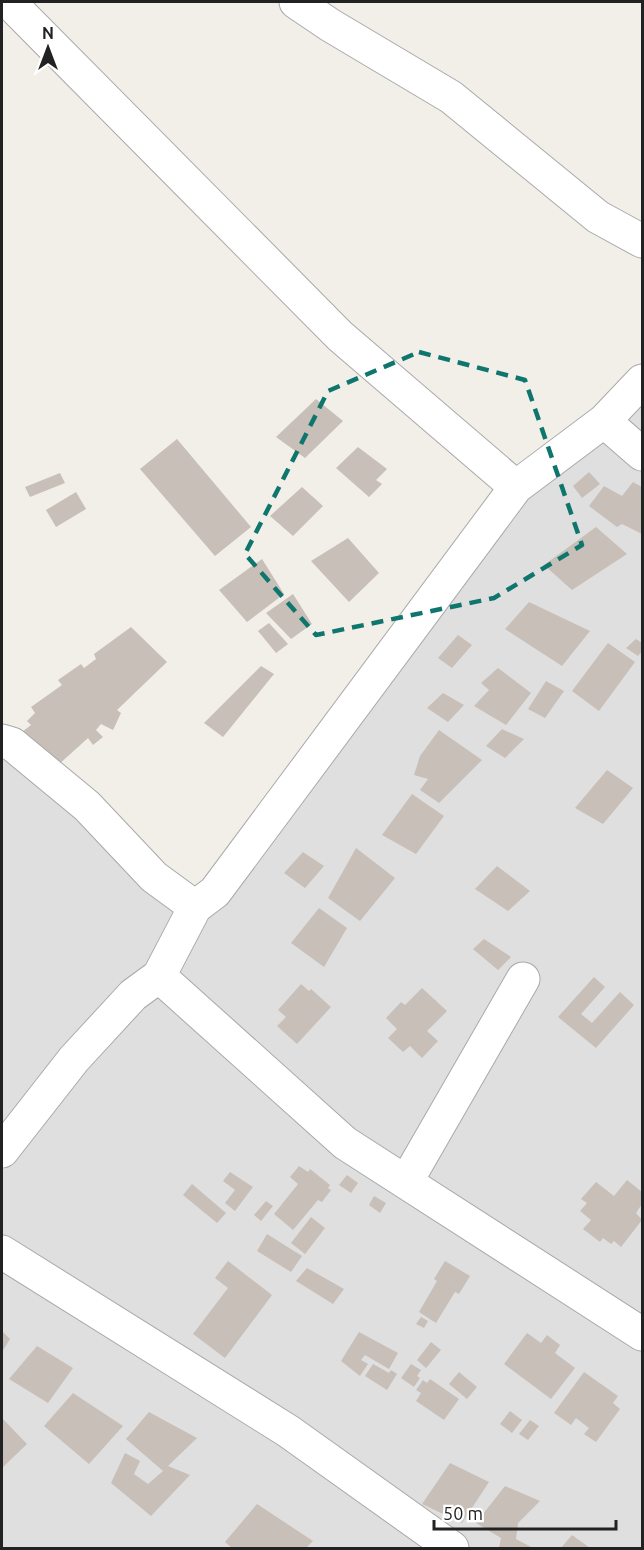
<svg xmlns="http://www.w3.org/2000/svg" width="644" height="1550" viewBox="0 0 644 1550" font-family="Ubuntu,sans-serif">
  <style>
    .residential { fill: #e0dfdf }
    .building { fill: #c7bfb8 }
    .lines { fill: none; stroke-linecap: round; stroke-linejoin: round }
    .minor-casing { stroke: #a9a9a9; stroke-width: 35 }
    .minor { stroke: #fff; stroke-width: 33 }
    .marked { fill: none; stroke: #0f766e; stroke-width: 4.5; stroke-dasharray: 12 8; stroke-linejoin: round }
  </style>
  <rect width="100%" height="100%" fill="#f2efe9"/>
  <path class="residential" d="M642,394V1548H2V750L202,920L523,494Z"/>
  <path class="building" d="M316,399L343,421L305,458L276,437Z
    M177,439L251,527L215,556L140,469Z
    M358,447L387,469L376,480L382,484L369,497L336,468Z
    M589,472L600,484L582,498L573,486Z
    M60,473L65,483L30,497L25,487Z
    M633,482L642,487V534L622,524L617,527L589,506L604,486L622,496Z
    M302,487L323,506L293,536L270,516Z
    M76,492L86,509L56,527L46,510Z
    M596,527L627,554L572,590L544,565Z
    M348,538L379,573L349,602L311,561Z
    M262,559L284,594L247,622L219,590Z
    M293,594L312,624L291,639L266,613Z
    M529,602L590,631L562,666L505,629Z
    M269,623L288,644L276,653L258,631Z
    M131,627L167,662L117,710L121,713L113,730L101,724L96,730L103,737L93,745L88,738L57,766L22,732L31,725L27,721L35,713L31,707L62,685L58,680L81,664L84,668L96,659L94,654Z
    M458,635L472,645L452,668L438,658Z
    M636,639L642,643V651L638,656L626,648Z
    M608,643L635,662L599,711L572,691Z
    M261,666L274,674L223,737L204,723Z
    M498,668L531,693L506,725L474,706L489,690L481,683Z
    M546,681L564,691L545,718L528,709Z
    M443,693L464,705L448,722L427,708Z
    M502,729L524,739L505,758L486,746Z
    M439,730L482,760L439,803L420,790L428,779L414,775L420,756Z
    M607,770L633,788L603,824L575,808Z
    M412,794L444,816L416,854L382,835Z
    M356,848L395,878L360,921L328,898Z
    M303,852L324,866L305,888L284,873Z
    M497,866L530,891L508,911L475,889Z
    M319,908L347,928L324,967L291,943Z
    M484,939L511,957L498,970L473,949Z
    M594,977L605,987L581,1014L592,1023L620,992L634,1005L596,1048L558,1017Z
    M301,984L309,991L311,989L331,1007L297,1044L277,1026L286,1017L278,1010Z
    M422,988L447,1011L427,1031L438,1041L422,1058L410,1046L403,1052L388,1038L397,1029L386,1018L401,1002L405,1005Z
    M299,1166L308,1172L310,1169L330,1185L328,1188L331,1190L322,1202L318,1200L293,1230L274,1214L298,1184L290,1177Z
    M230,1172L253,1187L235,1211L225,1203L235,1190L223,1181Z
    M347,1175L358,1183L351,1193L339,1185Z
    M627,1180L642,1192V1204L636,1213L642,1220L621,1247L614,1241L611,1244L603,1238L600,1242L583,1229L591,1220L580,1211L587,1203L581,1199L596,1182L614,1196Z
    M192,1184L226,1213L217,1223L183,1195Z
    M374,1196L386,1203L380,1213L369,1205Z
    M266,1201L273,1206L261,1221L254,1215Z
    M311,1217L325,1228L305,1254L291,1243Z
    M267,1234L302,1256L291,1272L257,1251Z
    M228,1261L272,1295L225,1358L193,1334L228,1288L215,1278Z
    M445,1261L470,1276L459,1294L455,1292L436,1323L419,1312L437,1281L434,1279Z
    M307,1268L344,1289L333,1304L296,1281Z
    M421,1317L428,1321L424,1328L416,1324Z
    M2,1331L10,1339L2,1352Z
    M359,1332L398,1353L389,1369L365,1355L361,1360L368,1364L360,1376L341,1361Z
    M527,1333L541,1343L547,1335L560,1345L555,1353L575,1368L551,1399L504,1364Z
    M431,1342L441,1350L426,1368L417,1360Z
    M37,1346L73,1368L48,1403L9,1379Z
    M373,1364L389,1373L391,1370L397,1374L387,1390L365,1376Z
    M411,1364L421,1370L417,1376L420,1378L414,1387L401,1378Z
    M459,1372L477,1387L467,1399L449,1384Z
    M584,1372L618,1396L613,1403L620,1409L596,1442L584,1434L589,1428L576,1418L571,1425L554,1413Z
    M430,1379L459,1399L444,1420L416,1401L421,1393L416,1390L423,1380L427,1383Z
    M73,1393L123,1426L89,1464L44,1426Z
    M510,1411L522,1420L512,1433L500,1424Z
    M149,1412L197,1438L168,1466L190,1475L151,1516L111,1483L125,1453L140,1461L134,1474L148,1484L163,1471L126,1439Z
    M2,1418L27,1444L3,1467L2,1466Z
    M530,1420L539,1426L528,1440L519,1434Z
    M450,1463L489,1482L462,1523L422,1504Z
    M505,1486L540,1501L518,1523L516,1539L533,1548H499L501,1538L476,1523Z
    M257,1504L313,1541L306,1548H232L225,1542Z
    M572,1535L590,1548H561Z"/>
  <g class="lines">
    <g class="minor-casing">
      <path id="minor" d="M9,2L340,336L516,487
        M296,2L330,25L451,97L598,217L642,241
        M604,421L642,454
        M2,741L12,744L87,806L154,877L195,907
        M159,976L345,1143L642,1334
        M2,1151L74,1059L133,995L159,976L195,907L215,892L516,487L604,421L642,381
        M406,1182L523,979
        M2,1252L288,1431L452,1548"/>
    </g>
    <use href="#minor" class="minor"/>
  </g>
  <path class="marked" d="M419,352L525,380L582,545L494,598L316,635L245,554L328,391Z"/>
  <rect width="644" height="1550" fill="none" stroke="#222222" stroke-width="6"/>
  <g transform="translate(48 48)" stroke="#ffffff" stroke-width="4.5" paint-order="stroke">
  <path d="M0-4.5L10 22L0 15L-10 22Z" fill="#222222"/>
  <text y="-9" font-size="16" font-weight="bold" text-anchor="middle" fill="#222222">N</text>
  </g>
  <path d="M434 1520v9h182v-9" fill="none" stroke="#222222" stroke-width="3"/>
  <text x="443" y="1520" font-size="18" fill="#222222" stroke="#ffffff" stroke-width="4.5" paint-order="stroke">50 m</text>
</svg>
